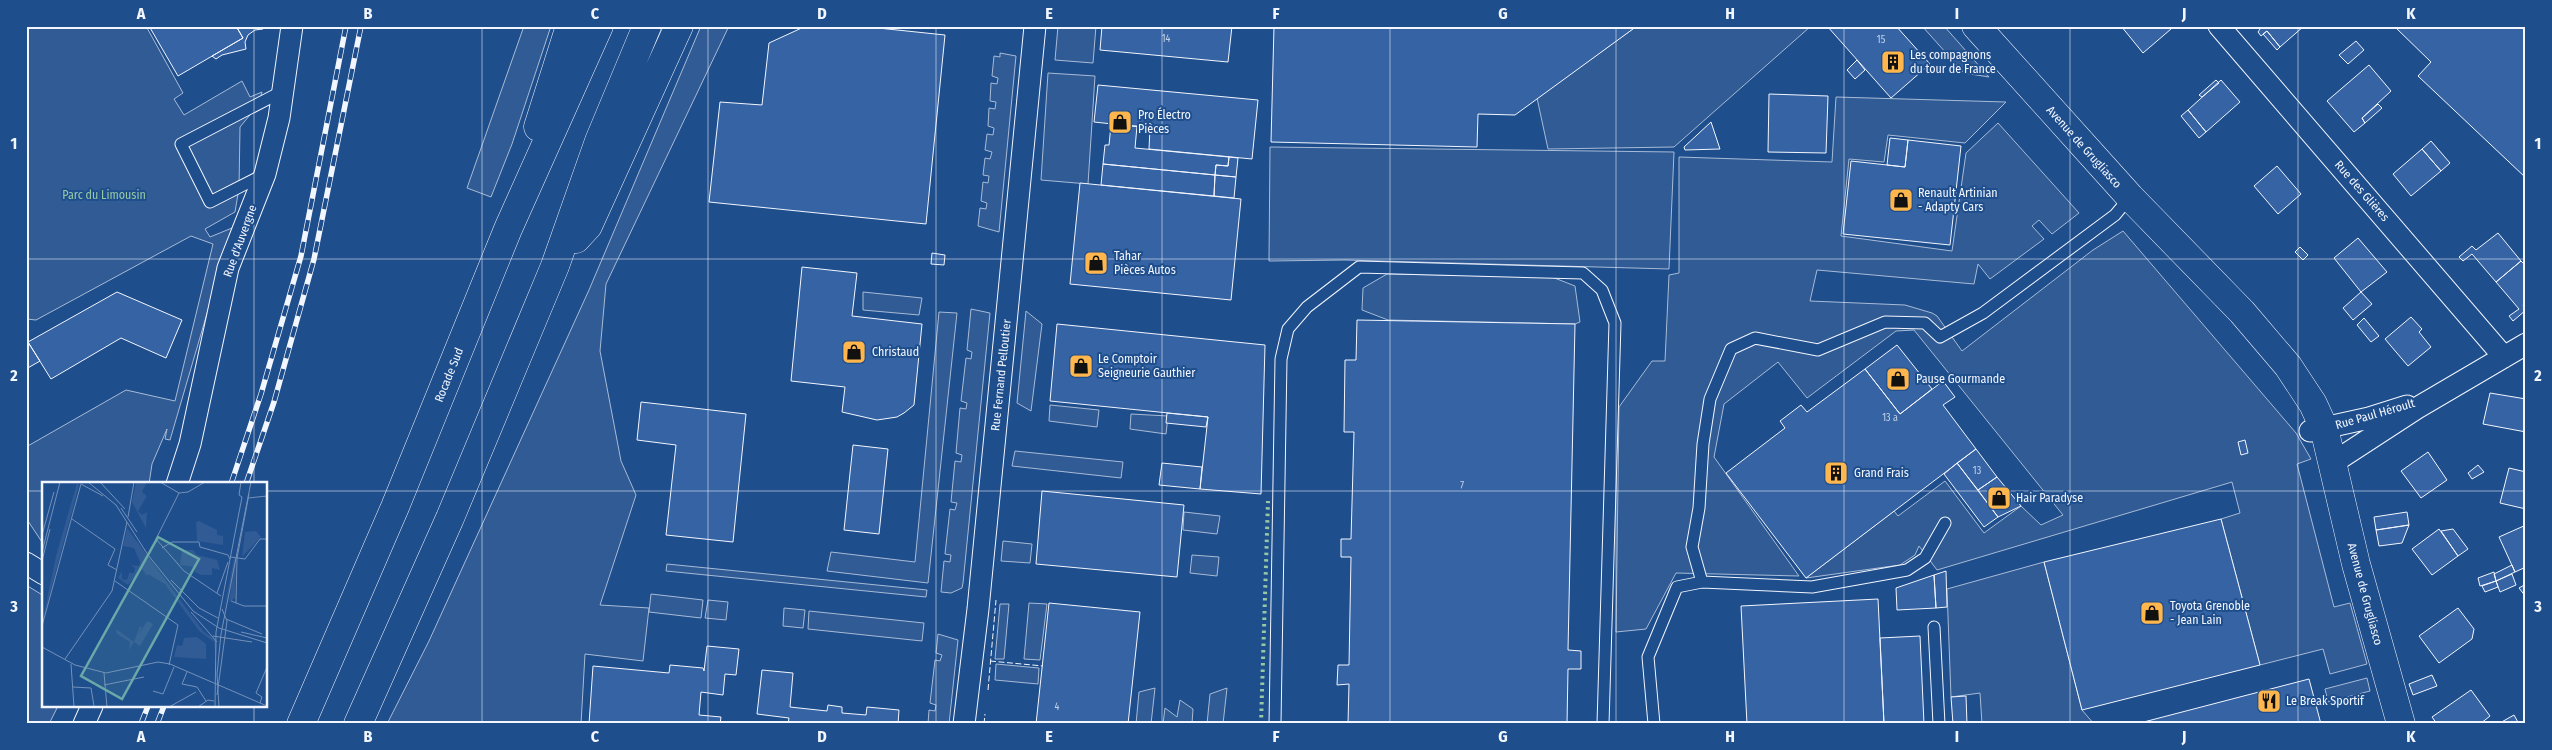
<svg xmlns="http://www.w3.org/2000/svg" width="2552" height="750" viewBox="0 0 2552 750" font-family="'Fira Sans Condensed',sans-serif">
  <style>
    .built { fill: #305b95; stroke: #a8bbd7 }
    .building { fill: #3563a3; stroke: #f2f6ff }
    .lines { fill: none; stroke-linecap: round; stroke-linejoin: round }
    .lane-casing { stroke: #f2f6ff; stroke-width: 13 }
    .street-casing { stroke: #f2f6ff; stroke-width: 23 }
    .secondary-casing { stroke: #f2f6ff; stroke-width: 29 }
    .highway-casing { stroke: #f2f6ff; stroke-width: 29 }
    .lane { stroke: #1f4e8c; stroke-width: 11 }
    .street { stroke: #1f4e8c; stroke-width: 21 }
    .secondary { stroke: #1f4e8c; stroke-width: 28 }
    .highway { stroke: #1f4e8c; stroke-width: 28 }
    .rail-casing { stroke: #f2f6ff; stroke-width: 5.5 }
    .rail { stroke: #1f4e8c; stroke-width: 4; stroke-dasharray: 11; stroke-linecap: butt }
    .hedge { stroke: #97c8a6; stroke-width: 4; stroke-dasharray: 2.5 4; stroke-linecap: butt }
    .fence { stroke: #f2f6ff; stroke-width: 1; stroke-dasharray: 6 2.5; stroke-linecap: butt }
    .grid { fill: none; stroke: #f2f6ff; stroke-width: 1; stroke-opacity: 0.55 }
    .labels { text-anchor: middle; stroke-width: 4; stroke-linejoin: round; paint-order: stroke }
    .number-label { font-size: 10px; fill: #c3d1e8 }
    .poi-label { font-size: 12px; fill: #f2f6ff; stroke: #1f4e8c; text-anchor: start }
    .street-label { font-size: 12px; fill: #f2f6ff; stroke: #1f4e8c }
    .park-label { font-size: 12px; fill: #97c8a6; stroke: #1f4e8c }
    .inset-road { fill: none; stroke: #7391ba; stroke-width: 1 }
    .view { fill: #6aa9a8; fill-opacity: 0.15; stroke: #6aa9a8; stroke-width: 2.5 }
    .inset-edge { fill: none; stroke: #f2f6ff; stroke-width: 2.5 }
    .neatline { fill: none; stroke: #f2f6ff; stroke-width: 2 }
    .grid-label { font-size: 16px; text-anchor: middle; font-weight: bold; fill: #f2f6ff }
  </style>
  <rect width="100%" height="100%" fill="#1f4e8c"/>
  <path class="built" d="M26,26H146L183,93L174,99L184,115L242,81L250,97L262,92L259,104L240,127L239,188L235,212L205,229L210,237L232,228L170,440L165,439L167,429L152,464L149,484H44V545L26,518V447L126,390L175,401L213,244L191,236L36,320L26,319Z
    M524,26H551L512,144L491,197L467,188Z
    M701,26H729L606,284L600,351L621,461L636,495L600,605L649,608L643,661L585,654L581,724H387L429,641L589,290Z
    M1058,26H1096L1093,63L1055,60Z
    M1637,26H1811L1674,147L1548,149L1537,98Z
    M1922,26H1944L1989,77L1964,73Z
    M1000,53L1016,56L999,232L978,226L980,208L986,209L987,203L981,201L983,182L988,183L989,176L983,175L985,158L990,159L992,152L985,150L987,134L993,135L994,128L988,126L989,108L995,109L996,102L990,101L991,83L997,84L998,78L992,76L994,56L1000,57Z
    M1048,73L1095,76L1088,184L1041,180Z
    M1836,97L2006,102L1965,143L1888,135L1884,162L1849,159L1841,236L1952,251L1966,153L1998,123L2079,213L2052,234L2039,220L2032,226L2044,239L1990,279L1978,264L1974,284L1817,270L1810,301L1905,305L1932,313L1937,316L1962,351L2093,250L2123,231L2296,433L2311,459L2297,464L2334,607L2350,603L2367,664L2330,674L2323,649L2260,665L2221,519L2240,513L2232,482L1937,570L1919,546L1915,555L1900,565L1806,578L1894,511L1898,516L1945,481L1984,533L2021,506L2041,525L2063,515L1914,330L1896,331L1807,398L1778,362L1724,404L1714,457L1799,576L1676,573L1646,629L1616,632L1619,407L1652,361H1665L1669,275L1679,273V157L1832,162Z
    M1270,147L1674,152L1669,269L1345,260L1269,261Z
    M1387,274L1552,277L1575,286L1580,322L1575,324L1388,320L1362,310L1363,288Z
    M863,292L922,298L919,315L863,310Z
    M971,309L990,313L963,583L962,588L951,593L941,592L944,561L950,562L951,555L945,554L950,509L955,510L957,503L951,502L955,461L961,462L962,455L956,453L960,408L966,409L967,403L961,401L966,358L971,359L972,352L967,350Z
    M1026,311L1042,324L1031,411L1017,403Z
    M939,312L957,313L928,583L827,571L831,552L915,562Z
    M1050,405L1099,410L1097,427L1049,421Z
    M1131,414L1168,416L1166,434L1130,429Z
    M1015,451L1123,462L1121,478L1012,466Z
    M1184,512L1220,516L1217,534L1183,530Z
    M1003,541L1032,544L1030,563L1001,561Z
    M1192,555L1219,557L1217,576L1190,573Z
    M2044,562L2082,710L2094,724H1982L1980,693L1951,697L1947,589Z
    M667,564L927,590L926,597L666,571Z
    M26,585L44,596V706H58L49,724H26Z
    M651,594L703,600L701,618L649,612Z
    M708,600L728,602L726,620L705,618Z
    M1029,603L1047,604L1040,660L1024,659Z
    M1000,604H1009L1004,659H995Z
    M784,608L805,610L803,628L783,626Z
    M809,611L924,623L922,641L808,629Z
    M938,634L958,640L949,724H928L929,710L935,711L936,705L930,703L935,660L940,661L942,655L936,653Z
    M996,664L1039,668L1038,684L995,680Z
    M2367,678L2370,691L2328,702L2325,689Z
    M1155,688L1151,724H1136L1139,692Z
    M1227,688L1223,724H1207L1210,694Z
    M1180,700L1193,709L1192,724H1163L1165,708L1177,717Z"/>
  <path class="building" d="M149,26H236L243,38L178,76Z
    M236,26H264L263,29L255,30L248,35L245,42L246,49L222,55L216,59L212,56L243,38Z
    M806,26H859L945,35L926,224L709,202L720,102L762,105L769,43Z
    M1102,26H1232L1228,62L1100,50Z
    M1274,26H1637L1515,115L1478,114L1477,147L1271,142Z
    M1827,26H1896L1930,64L1891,98Z
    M2121,26H2169L2171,29L2143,53Z
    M2262,26H2304L2280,47L2267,31L2261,36L2258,32Z
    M2394,26H2526V178L2418,76L2431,62Z
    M2267,31L2280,47L2277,50L2263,34Z
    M2356,41L2364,50L2348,64L2339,55Z
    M1857,60L1865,70L1855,79L1847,70Z
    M2369,65L2391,91L2362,118L2365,123L2354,132L2327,101Z
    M2216,80L2219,83L2202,97L2199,95Z
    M2221,80L2240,102L2206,132L2188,110Z
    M1098,85L1258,100L1252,159L1149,149L1150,128L1094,122Z
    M1769,94L1828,96L1826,153L1768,152Z
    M2378,104L2382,108L2365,123L2362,118Z
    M2188,110L2206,132L2199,138L2181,116Z
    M1711,122L1720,149L1685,150L1684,147Z
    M1111,125L1137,126L1135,148L1229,157L1228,166L1216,165L1215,175L1103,164L1105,145H1109Z
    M1890,138L1908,140L1905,167L1887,165Z
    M1908,140L1961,146L1950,245L1843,234L1851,161L1905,167Z
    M2431,141L2450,163L2441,171L2422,149Z
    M2422,149L2441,171L2411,196L2393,174Z
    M1229,157L1238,158L1236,177L1215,175L1216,165L1228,166Z
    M1103,164L1215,175L1214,196L1101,185Z
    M2277,166L2301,194L2278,214L2254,186Z
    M1215,175L1236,177L1234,198L1214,196Z
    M1080,183L1241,199L1231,300L1070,284Z
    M2498,233L2521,261L2496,282L2472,254L2463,261L2459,257L2472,246L2476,250Z
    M2358,238L2387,272L2361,292L2334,258Z
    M2300,247L2308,255L2303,260L2295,252Z
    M932,253L945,255L944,265L931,264Z
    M2521,261L2526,266V303L2523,305L2526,310L2513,321L2509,316L2519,309L2496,282Z
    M802,267L857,273L852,316L922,324L914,405L904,413L897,417L877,420L842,412L845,387L791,381Z
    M117,292L182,320L166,358L121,338L51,379L28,342Z
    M2361,292L2372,304L2353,320L2343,308Z
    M2411,317L2422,329L2419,332L2431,347L2408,366L2385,339Z
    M2364,318L2379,336L2371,342L2357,325Z
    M1357,320L1575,324L1568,650L1581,651V669H1568L1567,724H1348L1349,684L1337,685L1338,665H1349L1351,557H1341V539H1351L1354,432H1344L1345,360H1356Z
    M1057,324L1265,345L1261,494L1200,489L1208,417L1050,401Z
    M26,339L40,361L26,369Z
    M1897,345L1932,389L1900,414L1865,369Z
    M1865,369L1900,414L1943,381L1955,397L1943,405L1976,449L1806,578L1726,473L1785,428L1780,421L1801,405L1807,412Z
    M2490,393L2526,399V432L2483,424Z
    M641,402L746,414L733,542L666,535L676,445L637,440Z
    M1167,413L1208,417L1206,427L1166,423Z
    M2245,440L2248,453L2241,455L2238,442Z
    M853,445L888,449L879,534L844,530Z
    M1976,449L1997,477L1978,490L1957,463Z
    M2428,452L2447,480L2421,498L2401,471Z
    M1162,463L1202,467L1200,489L1159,485Z
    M1957,463L1998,517L1984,527L1944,474Z
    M2478,465L2484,472L2472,479L2468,473Z
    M2509,468L2526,472V509L2500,503Z
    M1997,477L2021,506L1998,517L1978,490Z
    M1042,491L1184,505L1177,577L1036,564Z
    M2407,512L2409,525L2376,530L2374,517Z
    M2221,519L2260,665L2082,710L2044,562Z
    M2409,525L2402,543L2379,546L2376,530Z
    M2526,525V567L2515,572L2499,537Z
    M2439,529L2458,556L2432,575L2412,549Z
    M2453,529L2468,549L2458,556L2441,531Z
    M2512,565L2515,572L2496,581L2494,574Z
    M1946,571L1947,607L1936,608L1934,575Z
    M2494,572L2496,581L2480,586L2478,578Z
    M2512,574L2516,585L2500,592L2496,581Z
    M1934,575L1936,608L1897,610L1896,588Z
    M2496,581L2498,587L2485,592L2482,586Z
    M2526,584V597L2519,588Z
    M1878,599L1884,724H1747L1741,606Z
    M1049,603L1140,612L1128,724H1036Z
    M2458,608L2474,629L2472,639L2439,663L2419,636Z
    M1920,636L1924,724H1884L1880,638Z
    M707,646L739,649L736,675L725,674L723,695L701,692L699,715L721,717L720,724H589L593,666L669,673L670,665L703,668L704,671Z
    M762,670L793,673L790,707L827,711L828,705L842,707V713L866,715L867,707L899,710L898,724H788L789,718L757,714Z
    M2432,675L2437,686L2413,695L2409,684Z
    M2309,679L2321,724H2136Z
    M2471,690L2490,716L2480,724H2437L2432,717Z
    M1966,696L1967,724H1953L1951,697Z
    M2514,715L2519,724H2498Z"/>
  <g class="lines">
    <g class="lane-casing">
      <path id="lane" d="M263,175L210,202L181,144L283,91
        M1702,582L1692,547L1699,508L1703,444L1710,399L1731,349L1755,338L1818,350L1885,322L1925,323L1940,337L1983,313L2115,215L2130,197
        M1934,627L1939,724
        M1275,724L1281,359L1288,329L1307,307L1359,267L1583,273L1602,290L1615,323L1603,724
        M1654,724L1648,657L1677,587L1702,582L1812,587L1907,570L1925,558L1945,523"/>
    </g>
    <g class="street-casing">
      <path id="street" d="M2219,26L2504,357
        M2310,431L2369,418L2407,406
        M2331,464L2417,408L2526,344
        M177,484L190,444L228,268L265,174L279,118L292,26
        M26,563L44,574
        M84,724L92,706
        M964,724L978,609L1035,26"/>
    </g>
    <g class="secondary-casing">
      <path id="secondary" d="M1976,26L2130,197L2242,312L2288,366L2313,404L2324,428L2356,564L2401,724"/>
    </g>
    <g class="highway-casing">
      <path id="highway" d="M538,127L570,26
        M576,239L588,226L679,26
        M301,724L395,507L508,229L599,26
        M358,724L450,518L555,266L599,141L647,26"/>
    </g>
    <use href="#lane" class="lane"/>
    <use href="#street" class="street"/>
    <use href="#secondary" class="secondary"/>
    <use href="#highway" class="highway"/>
    <g class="rail-casing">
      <path id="rail" d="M231,484L261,394L301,256L346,26
        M246,484L274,402L314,259L361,26
        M141,724L148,706
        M157,724L164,706"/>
    </g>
    <use href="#rail" class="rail"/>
    <path class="hedge" d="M1261,724L1268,501"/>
    <path class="fence" d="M990,661L1043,666
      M988,690L996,600
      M984,724L985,714"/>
  </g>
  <path class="grid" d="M254,26V484M482,26V724M708,26V724M936,26V724M1162,26V724M1390,26V724M1616,26V724M1844,26V724M2070,26V724M2298,26V724M26,259H2526M26,491H44M266,491H2526M254,706V724"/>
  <defs>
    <g id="building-square" transform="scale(1.25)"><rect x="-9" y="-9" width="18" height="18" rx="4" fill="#ffb74d" stroke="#1f4e8c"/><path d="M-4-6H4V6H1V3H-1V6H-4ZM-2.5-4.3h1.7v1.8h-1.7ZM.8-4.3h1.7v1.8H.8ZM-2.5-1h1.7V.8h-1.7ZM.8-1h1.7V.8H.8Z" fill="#111"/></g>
    <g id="shop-square" transform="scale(1.25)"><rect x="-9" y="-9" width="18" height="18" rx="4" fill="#ffb74d" stroke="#1f4e8c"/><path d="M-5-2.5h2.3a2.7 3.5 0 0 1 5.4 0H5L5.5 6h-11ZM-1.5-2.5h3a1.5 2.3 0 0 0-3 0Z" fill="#111"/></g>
    <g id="restaurant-square" transform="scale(1.25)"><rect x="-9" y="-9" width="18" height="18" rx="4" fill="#ffb74d" stroke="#1f4e8c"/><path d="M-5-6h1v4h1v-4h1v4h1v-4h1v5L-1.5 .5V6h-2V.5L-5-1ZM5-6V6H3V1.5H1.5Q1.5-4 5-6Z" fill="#111"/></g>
  </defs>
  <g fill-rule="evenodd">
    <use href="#building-square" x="1893" y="62"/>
    <use href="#shop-square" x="1120" y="122"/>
    <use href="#shop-square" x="1901" y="200"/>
    <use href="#shop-square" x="1096" y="263"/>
    <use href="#shop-square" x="854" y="352"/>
    <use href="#shop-square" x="1081" y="366"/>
    <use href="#shop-square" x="1898" y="379"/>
    <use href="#building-square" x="1836" y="473"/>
    <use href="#shop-square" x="1999" y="498"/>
    <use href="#shop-square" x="2152" y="613"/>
    <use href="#restaurant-square" x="2269" y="701"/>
  </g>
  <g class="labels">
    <g class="number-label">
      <text x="1166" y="42">14</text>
      <text x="1881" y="43">15</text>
      <text x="1890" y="421">13 a</text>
      <text x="1977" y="474">13</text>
      <text x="1462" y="489">7</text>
      <text x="1057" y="710">4</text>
    </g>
    <g class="poi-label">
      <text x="1910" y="59">Les compagnons<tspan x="1910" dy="14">du tour de France</tspan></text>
      <text x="1138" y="119">Pro Électro<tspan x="1138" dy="14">Pièces</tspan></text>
      <text x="1918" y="197">Renault Artinian<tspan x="1918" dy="14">- Adapty Cars</tspan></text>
      <text x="1114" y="260">Tahar<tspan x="1114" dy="14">Pièces Autos</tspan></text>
      <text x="872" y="356">Christaud</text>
      <text x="1098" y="363">Le Comptoir<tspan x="1098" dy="14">Seigneurie Gauthier</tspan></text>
      <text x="1916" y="383">Pause Gourmande</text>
      <text x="1854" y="477">Grand Frais</text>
      <text x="2016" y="502">Hair Paradyse</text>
      <text x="2170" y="610">Toyota Grenoble<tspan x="2170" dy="14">- Jean Lain</tspan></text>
      <text x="2286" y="705">Le Break Sportif</text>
    </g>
    <g class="street-label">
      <text transform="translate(2084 147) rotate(48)" y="4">Avenue de Grugliasco</text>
      <text transform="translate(2362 191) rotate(49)" y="4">Rue des Glières</text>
      <text transform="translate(240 241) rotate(-70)" y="4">Rue d'Auvergne</text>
      <text transform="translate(449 375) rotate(-68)" y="4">Rocade Sud</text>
      <text transform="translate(1001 375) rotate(-84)" y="4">Rue Fernand Pelloutier</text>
      <text transform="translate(2375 414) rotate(-16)" y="4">Rue Paul Héroult</text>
      <text transform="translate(2365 594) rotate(75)" y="4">Avenue de Grugliasco</text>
    </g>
    <g class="park-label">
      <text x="104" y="199">Parc du Limousin</text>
    </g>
  </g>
  <g transform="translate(42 482)">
    <rect width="225" height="225" fill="#1f4e8c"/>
    <path d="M94,0H105L100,10L105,14L96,29L100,33L105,30L104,46L90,20ZM35,1L37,3L0,141L14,74ZM157,39L175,48V53L181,54V63L155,59L154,40ZM85,46L162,150L173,157L175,162L174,176L172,160L157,149L123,102L106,92L105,94L100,87L86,103L76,96L80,89V97L85,98L87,91H92L93,86L89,83L97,84L98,80L92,66L81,64ZM203,50L214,49L219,55L200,75ZM140,68H151L155,73L175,78L178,88L170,86V93H159L153,90V85L138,83L128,73L138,82ZM192,76L194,77L193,116L187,120L191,92L181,132ZM105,139L111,142L98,164L92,160L87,168L88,160L75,152L74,147L92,160L98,144L100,145L97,152ZM155,155L164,162V177L132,175L135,163L140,164L142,156Z" fill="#305b95"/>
    <path class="inset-road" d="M46,0L74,23L106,73L151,129L177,146L225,161M58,0L83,27M118,0L137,11L146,10L163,0M39,2L61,14M137,11L114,57L142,89L179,114M206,16L225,14M79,26L95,50M86,35L92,0M30,37L73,67L66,83L75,88M0,53L12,10M120,66L130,60H157L158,65L186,73L188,77M0,70L18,0M189,75L203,77L218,57H225M0,79L8,47M129,98L157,126L176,136M73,99L136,143L127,183M175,111L186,80M189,119L202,124H225M194,121L195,76L207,12M149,130L175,160M184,137L220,152M0,144L39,2M199,150L225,156M171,154L210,160M0,165L33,183L64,191L116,180L128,182L225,224M23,177L70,109L85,40M29,182L32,225M145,190L140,202L155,205L164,219M62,191L65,225M62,203L102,195M31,205L49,206L52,224M111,209L121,212L132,185M175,213L185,139L180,127M218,221L220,215L214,211L225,185M127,225L154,210M156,225L166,218L172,219M173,225L174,150L200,15L197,13L199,0M177,225L175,192L179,152L209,0"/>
    <path class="view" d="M116,55L157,77L80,217L39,194Z"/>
    <rect width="225" height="225" class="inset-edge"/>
  </g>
  <rect width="2552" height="750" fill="none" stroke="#1f4e8c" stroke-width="55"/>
  <rect x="28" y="28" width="2496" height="694" class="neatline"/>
  <g class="grid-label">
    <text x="141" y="19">A</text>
    <text x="368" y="19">B</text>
    <text x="595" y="19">C</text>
    <text x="822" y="19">D</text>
    <text x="1049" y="19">E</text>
    <text x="1276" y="19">F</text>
    <text x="1503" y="19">G</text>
    <text x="1730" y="19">H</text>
    <text x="1957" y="19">I</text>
    <text x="2184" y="19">J</text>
    <text x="2411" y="19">K</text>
    <text x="14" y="149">1</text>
    <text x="2538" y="149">1</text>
    <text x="14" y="381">2</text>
    <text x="2538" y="381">2</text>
    <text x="14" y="612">3</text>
    <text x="2538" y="612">3</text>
    <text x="141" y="742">A</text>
    <text x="368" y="742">B</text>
    <text x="595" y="742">C</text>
    <text x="822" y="742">D</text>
    <text x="1049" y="742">E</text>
    <text x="1276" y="742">F</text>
    <text x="1503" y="742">G</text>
    <text x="1730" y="742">H</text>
    <text x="1957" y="742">I</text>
    <text x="2184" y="742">J</text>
    <text x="2411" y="742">K</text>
  </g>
</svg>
